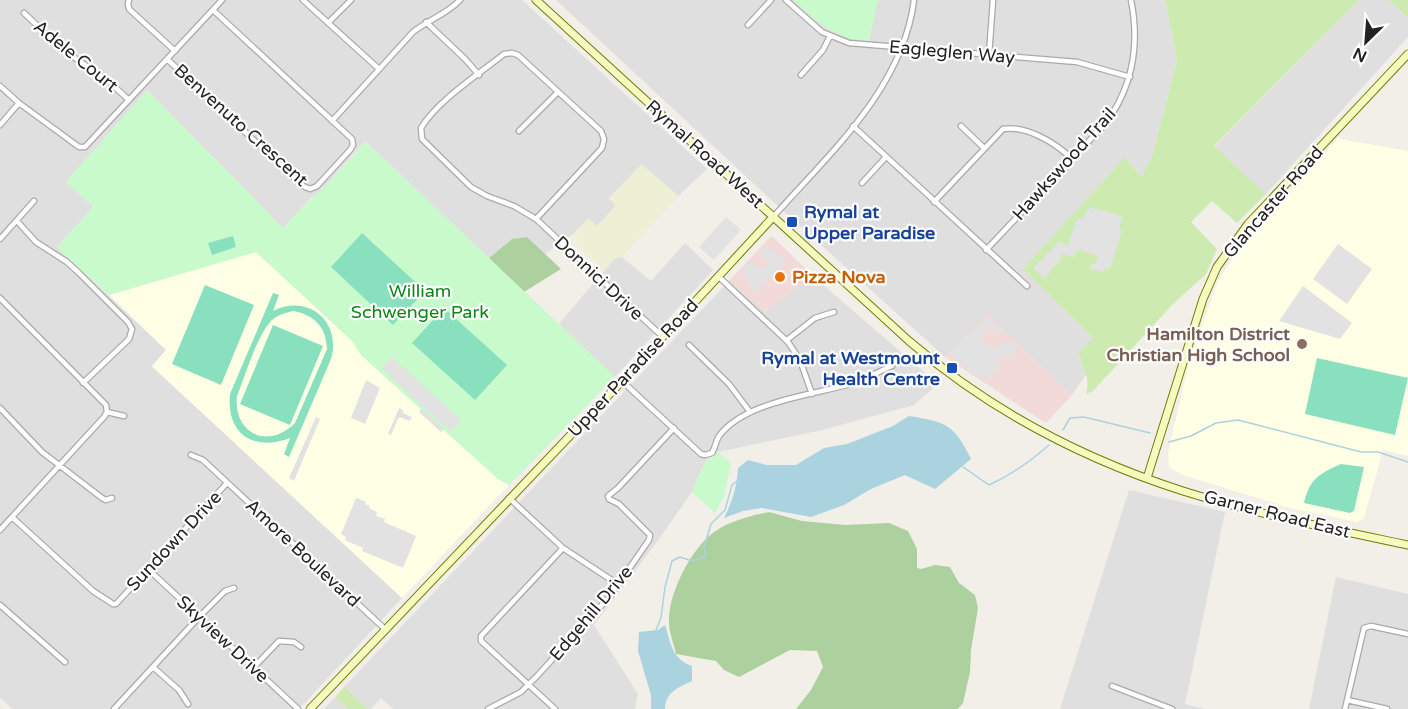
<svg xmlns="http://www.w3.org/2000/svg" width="1408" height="709" viewBox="0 0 1408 709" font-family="'Varela Round',sans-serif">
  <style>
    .residential { fill: #e0dfdf }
    .commercial { fill: #f2dad9 }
    .education { fill: #ffffe5 }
    .farmland { fill: #eef0d5 }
    .grass { fill: #cdebb0 }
    .forest { fill: #add19e }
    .park { fill: #c8facc }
    .pitch { fill: #88e0be; fill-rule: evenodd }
    .parking { fill: #e2e2e2 }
    .water { fill: #aad3df }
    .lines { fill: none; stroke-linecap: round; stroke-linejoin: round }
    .stream { stroke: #aad3df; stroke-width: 1.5 }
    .street-casing { stroke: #a9a9a9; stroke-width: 7 }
    .secondary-casing { stroke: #707d05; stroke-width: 9 }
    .street { stroke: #fff; stroke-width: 4.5 }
    .secondary { stroke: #f7fabf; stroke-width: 7 }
    .transit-dot { fill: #1a4fb4; stroke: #fff; stroke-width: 2 }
    .food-dot { fill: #e8710a; stroke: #fff; stroke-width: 2 }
    .education-dot { fill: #8d6e63; stroke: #fff; stroke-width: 2 }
    .labels { text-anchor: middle; stroke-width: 4.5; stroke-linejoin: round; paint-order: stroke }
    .street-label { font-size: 18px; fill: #222; stroke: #fff }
    .transit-label { font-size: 18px; font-weight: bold; fill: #164399; stroke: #fff; text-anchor: start }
    .food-label { font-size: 18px; font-weight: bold; fill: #c56008; stroke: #fff; text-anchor: start }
    .park-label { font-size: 18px; fill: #0c8416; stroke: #fff }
    .education-label { font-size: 18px; font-weight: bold; fill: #785e54; stroke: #fff; text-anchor: end }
  </style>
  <rect width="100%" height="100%" fill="#f2efe9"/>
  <path class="residential" d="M0,0H522L707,169L678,196L641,165L609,199L616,205L597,226L588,219L573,234L545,254L527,237L512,239L489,258L365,141L320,192L311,198L283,228L147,90L66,182L93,207L57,247L166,350L152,367L402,598L299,709H12L0,698Z
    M556,0H1165L1177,60L1152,157L1141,177L1126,158L1093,339L1082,365L1087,373L1072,395L987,315L945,357L768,197Z
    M1359,0H1388L1408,17V37L1266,194L1214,147Z
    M685,243L713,270L615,377L559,324L615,258L622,257L651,281Z
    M813,276L938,384L914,405L822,430L718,452L706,460L692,492L659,539L594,625L638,694L635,709H393L381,698L371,709H368L344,687L731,279L766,311Z
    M1129,490L1225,512L1185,704L1206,709H1060Z
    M1336,577L1408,594V709H1309Z
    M335,697L348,709H324Z"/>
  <path class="commercial" d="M770,237H773L813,276L766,312L732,283L731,279Z
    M987,314L1072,395L1046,423L945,357Z"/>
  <path class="education" d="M1339,137L1340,139L1408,151V456L1383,450L1364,518L1357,522L1290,508L1183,475L1169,467L1168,453L1188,366L1218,280L1251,232Z
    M256,252L352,341L361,355L498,479L509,485L402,598L152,366L166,350L109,295Z"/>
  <path class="farmland" d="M642,164L678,196L622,257L615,259L604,270L575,244L579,240L573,234L589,219L597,226L616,206L609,198Z"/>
  <path class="grass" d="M1165,0H1359L1214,146L1266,194L1237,223L1212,201L1191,222L1217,249L1206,274L1173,304L1093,391L1086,394C1090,378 1085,374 1081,361L1083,359L1078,354L1093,338L1023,269L1125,157L1141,177L1152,157L1177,60Z
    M1388,0H1408V17Z
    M344,687L368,709H348L335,697Z"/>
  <path class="forest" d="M527,237L561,269L524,292L489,258L512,239Z
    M769,512L802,521L845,525L889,523L908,531L917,549V568L921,569L935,565L950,567L959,583L975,595L978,608L971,650L970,672L963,703L958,709H796L811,690L823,667L817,651L790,650L739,677L724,670L716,661L676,654C674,644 669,633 669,622C668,595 689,554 709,536C725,522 749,516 769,512Z"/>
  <path class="park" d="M793,0H878L869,41C837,40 816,21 793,0Z
    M147,90L283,228C310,198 341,174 365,141L615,377L509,485L498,479L361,355L352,341L256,252L109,295L57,247L93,207L66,182Z
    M718,452L731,463L724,496L715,513L692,492L706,460L712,458Z"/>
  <path class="pitch" d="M362,233L425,291L393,325L331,267Z
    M233,236L236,247L212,255L208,243Z
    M205,285L254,305L221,385L172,364Z
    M273,293L279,295L273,311C308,293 342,322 331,359L289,457L284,454L290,438C254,452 226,434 230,394ZM293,311C314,315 326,326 327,349L295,423C268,450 233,434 237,396C245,376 257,336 271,321C277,315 285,313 293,311Z
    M444,308L507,365L475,400L412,343Z
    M273,325L323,346L290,425L240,404Z
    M1317,358L1408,378L1395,435L1305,414Z
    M1341,464L1364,467L1354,511L1350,513L1304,503C1310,478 1319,474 1341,464Z"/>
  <path class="parking" d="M1090,207L1122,216L1119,230L1122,231L1110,269L1105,268L1103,272L1090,269L1092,264H1095L1098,256L1077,249L1074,257L1063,254L1060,255L1061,260L1052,268L1045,279L1033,268L1060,241L1065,245L1069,244L1077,217L1082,219Z
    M726,217L741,230L714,260L699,247Z
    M1338,244L1372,269L1347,304L1313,279Z
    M766,246L787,260L756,293L749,286L751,283L741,272L750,262L762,270L768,264L759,253Z
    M1303,286L1352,323L1340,339L1279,321Z
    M987,317L1004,332L1001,335L990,328L980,340L994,350L1003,341L1008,345L1011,341L1018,348L1008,358L1005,354L998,361L1002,364L988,380L984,377L982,380L949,354Z
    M392,357L461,420L451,431L446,427L448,423L444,426L388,375L391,371L390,370L387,373L382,368Z
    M366,380L380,388L365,424L351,418Z
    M399,408L403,410V413L412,417L410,421L399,417L391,435L388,434Z
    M421,408L444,429L441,432L419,412Z
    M316,417L320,419L294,481L289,478Z
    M356,498L366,502L365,504L370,506L369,508L377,512L376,516L385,519L384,522L416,536L403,568L362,551L363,548L345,540L346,537L341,534Z"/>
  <path class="water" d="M909,416C946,422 954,424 971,459L935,489L905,475L871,489L844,505L811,517L762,508L743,511L724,518C732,502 737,487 738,468L748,460L767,465H796L824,448L847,444L893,426Z
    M665,625C671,644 672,659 692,666V681C678,687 665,693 665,709H651V695L638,651L639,632L658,630Z"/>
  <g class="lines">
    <path class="stream" d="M1063,430L1070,418L1084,417L1150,433
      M1169,442L1191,436L1216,423L1238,420L1361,452H1378L1408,462
      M963,467L989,485C1011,475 1031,461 1049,445
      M656,630L661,618L665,587L672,561L680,557L692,561L706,556L704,547L711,524L725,510L732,485L737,481"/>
    <g class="street-casing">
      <path id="street" d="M129,0L128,4L129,9L175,51
        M303,0L379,69
        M786,0L822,32L849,43L1077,62L1130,77
        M24,13L63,50L106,79L129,100
        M426,22L465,59L479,75
        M328,23L351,0
        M748,25L771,0
        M989,55L993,0
        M167,59L303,186L310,189L317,186L350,150L353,145L352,139L213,10
        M801,75L823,50L830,36
        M0,86L19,103L79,147H85L222,0
        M332,121L413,32C428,20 447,14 460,0
        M0,125L19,103
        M853,126L1027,286
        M961,126L984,148
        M519,131L558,92
        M862,183L886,157
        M934,202L1003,129C1026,125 1056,143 1072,159
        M774,216C830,153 903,88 914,0
        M536,219L602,148L604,139L601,131L518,55L512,53L504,54C479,74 437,101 421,128L422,139L471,187L487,196L514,206L536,219L663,337
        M17,221L36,242L67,262L79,273L128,322L132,329L129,339L83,383
        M0,239L34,201
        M986,250L1106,123C1133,86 1140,45 1131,0
        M719,277L788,342L800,360L812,394
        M0,298L106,405L107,412
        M787,340L815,318L834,312
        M689,345L729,384L750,412
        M622,381L701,454L705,455L712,453C715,448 716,441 719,436C745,401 814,395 854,383C867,379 879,371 892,366
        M0,408L42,452L102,498L106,500L112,498
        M107,412L124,416
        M191,455L203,460L386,630
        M509,498L563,548L619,585
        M12,517L93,591L113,604H116L227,483
        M0,530L104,417L107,412
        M148,569L298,709
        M0,605L65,662
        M153,667L179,690L188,704
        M254,667L279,641L294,642L301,647
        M1112,686L1172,709
        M1347,700L1387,709
        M114,709L199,617L225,591L234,588
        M488,709L521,692L538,675L610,596L649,540L650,535L619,504L609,499L608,496L618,488L674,428
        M555,709L481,641V636L563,548
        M1345,709L1364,628L1371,626L1408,634"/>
    </g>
    <g class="secondary-casing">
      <path id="secondary" d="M536,0L909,341C988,409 1083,459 1183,491C1256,514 1332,529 1408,545
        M1147,478L1203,299L1217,267L1248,224L1408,54
        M310,709L622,381L774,216"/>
    </g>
    <use href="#street" class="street"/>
    <use href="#secondary" class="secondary"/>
  </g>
  <g class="transit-dot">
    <rect x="786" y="216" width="12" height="12" rx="3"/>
    <rect x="946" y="362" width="12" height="12" rx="3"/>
  </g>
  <circle class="food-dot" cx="780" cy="277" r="6"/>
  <circle class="education-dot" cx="1302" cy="344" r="6"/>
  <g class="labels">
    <g class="street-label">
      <text transform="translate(952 52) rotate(5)" y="6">Eagleglen Way</text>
      <text transform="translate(76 56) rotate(39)" y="6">Adele Court</text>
      <text transform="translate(241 125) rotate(42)" y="6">Benvenuto Crescent</text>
      <text transform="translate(705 154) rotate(42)" y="6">Rymal Road West</text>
      <text transform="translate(1064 164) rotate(-48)" y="6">Hawkswood Trail</text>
      <text transform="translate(1273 202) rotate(-49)" y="6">Glancaster Road</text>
      <text transform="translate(599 278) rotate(43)" y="6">Donnici Drive</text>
      <text transform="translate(633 368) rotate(-47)" y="6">Upper Paradise Road</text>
      <text transform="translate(1277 514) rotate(14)" y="6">Garner Road East</text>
      <text transform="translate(174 541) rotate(-47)" y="6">Sundown Drive</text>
      <text transform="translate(303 553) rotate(43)" y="6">Amore Boulevard</text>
      <text transform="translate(591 613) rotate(-50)" y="6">Edgehill Drive</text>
      <text transform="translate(223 639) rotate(43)" y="6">Skyview Drive</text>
    </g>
    <g class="transit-label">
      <text x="804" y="218">Rymal at<tspan x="804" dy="21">Upper Paradise</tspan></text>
      <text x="940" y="364" text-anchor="end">Rymal at Westmount<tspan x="940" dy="21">Health Centre</tspan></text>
    </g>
    <g class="food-label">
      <text x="792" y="283">Pizza Nova</text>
    </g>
    <g class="park-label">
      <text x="420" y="297">William<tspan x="420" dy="21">Schwenger Park</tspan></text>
    </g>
    <g class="education-label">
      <text x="1290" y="340">Hamilton District<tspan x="1290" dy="21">Christian High School</tspan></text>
    </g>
  </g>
  <g transform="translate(1366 42) rotate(205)" stroke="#ffffff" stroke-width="4.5" paint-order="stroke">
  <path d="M0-4.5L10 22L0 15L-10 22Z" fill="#222222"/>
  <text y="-9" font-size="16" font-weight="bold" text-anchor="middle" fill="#222222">N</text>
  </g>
</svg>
